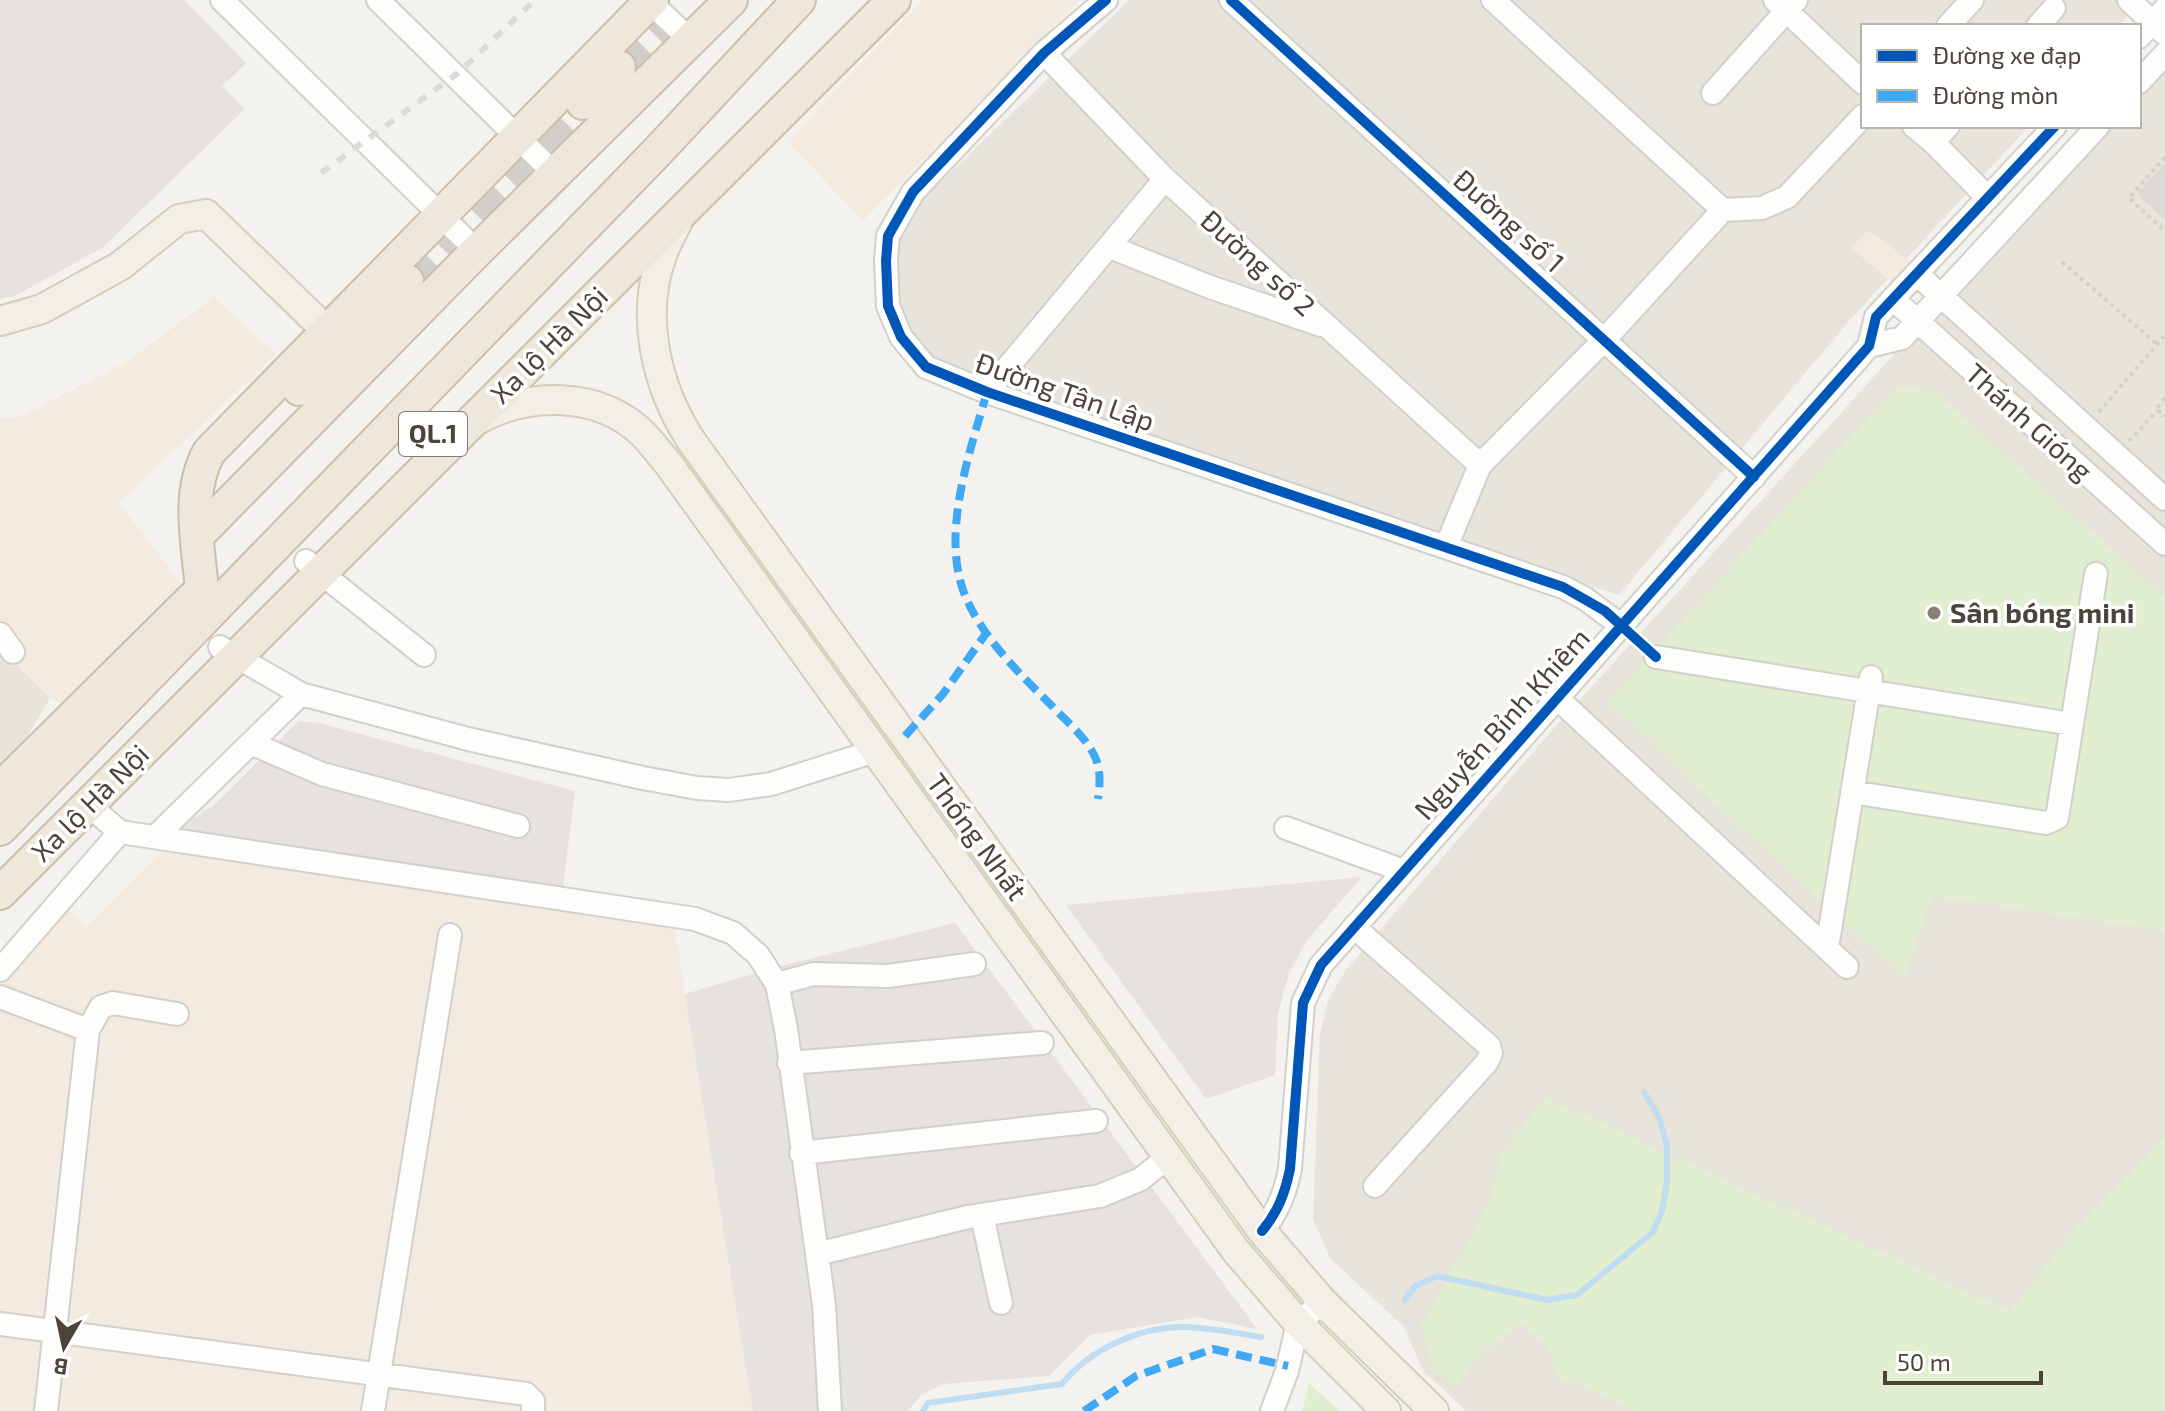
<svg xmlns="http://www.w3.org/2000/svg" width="2165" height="1411" viewBox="0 0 2165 1411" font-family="'Exo 2',sans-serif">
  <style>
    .residential { fill: #e7e4dc }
    .commercial { fill: #f3ebdf }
    .industrial { fill: #e6e2de }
    .green { fill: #e1eecf }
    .parking { fill: #e6e3df }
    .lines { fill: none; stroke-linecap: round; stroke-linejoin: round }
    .stream { stroke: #c0ddf1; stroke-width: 6 }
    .building { fill: #dedbd6; stroke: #dcd9d4; stroke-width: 2 }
    .highway-tunnel { stroke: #d2cfca; stroke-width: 32; stroke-dasharray: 32 16; stroke-linecap: butt }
    .minor-casing { stroke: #d2d0cb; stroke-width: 26 }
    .major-casing { stroke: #d6cebb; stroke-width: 32 }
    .highway-casing { stroke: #ccbfa9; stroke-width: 36 }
    .path { stroke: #d3d2cc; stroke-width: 4; stroke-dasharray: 4 4; stroke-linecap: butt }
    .minor { stroke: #fdfdfc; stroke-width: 22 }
    .major { stroke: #f2efe6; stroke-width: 28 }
    .highway { stroke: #ede8db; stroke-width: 32 }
    .rail { stroke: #dbdbda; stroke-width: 6; stroke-dasharray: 10 10; stroke-linecap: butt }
    .quiet { stroke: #3fa9f5; stroke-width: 8; stroke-dasharray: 16 8; stroke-linecap: butt }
    .cycleway-casing { stroke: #fff; stroke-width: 15 }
    .cycleway { stroke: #0057b8; stroke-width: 10 }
    .poi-dot { fill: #868178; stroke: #fff; stroke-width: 3 }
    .labels { text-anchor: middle; stroke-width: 7; stroke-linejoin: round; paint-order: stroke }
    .shield { fill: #fff; stroke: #817c74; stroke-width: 2 }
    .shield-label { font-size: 26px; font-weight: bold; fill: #4b4439 }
    .street-label { font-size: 28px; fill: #4b4439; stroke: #fff }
    .poi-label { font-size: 28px; font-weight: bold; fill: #4b4439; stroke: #fff; text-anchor: start }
  </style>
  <rect width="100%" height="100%" fill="#f4f2ee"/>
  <path class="residential" d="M1129,0H2142L2119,26H1863V126H2029L1849,321L1619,595L957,382L917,359L889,313L892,251L918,204Z
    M2165,58V1411H1466L1423,1371L1404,1327L1330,1258L1313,1219L1320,1033L1328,1000L1346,970L1545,738L2102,126H2139V86Z
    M0,648L50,698L8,769L0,767Z"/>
  <path class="commercial" d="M923,0H1080L863,221L787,141Z
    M1867,230L1919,267L1895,285L1851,248Z
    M214,297L276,354L119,503L188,592L68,707L50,698L0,648V419L20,417L128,361Z
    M164,851L675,929L753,1411H0V980L65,906L86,926Z"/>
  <path class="industrial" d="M299,721L319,723L575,791L562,895L162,838L214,805Z
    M1362,877L1307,940L1289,973L1278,1014L1275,1075L1206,1099L1066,905Z
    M955,923L1257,1329L1198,1317L1090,1335L1049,1376L943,1384L921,1395L908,1411H753L685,994L772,968Z"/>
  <path class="green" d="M1896,388L1933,391L2165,598V931L1932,896L1904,979L1607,702Z
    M1546,1098L2010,1312L2077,1227L2165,1137V1411H1636L1556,1375L1547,1345L1522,1323L1479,1356L1455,1388L1433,1367L1421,1325L1488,1206L1503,1150Z
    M1309,1383L1339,1411H1302Z"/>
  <path class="parking" d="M0,0H184L246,63L222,86L245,109L102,248L15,296L0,299Z"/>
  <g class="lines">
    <path class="stream" d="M1405,1300L1415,1286L1437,1276L1547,1300L1577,1295L1653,1232L1662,1211L1667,1183V1145L1659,1117L1644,1092
      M923,1411L928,1403L1062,1384C1090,1349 1141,1326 1185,1327C1211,1328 1236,1333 1261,1337"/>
  </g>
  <path class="building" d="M2165,165V218L2138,194Z"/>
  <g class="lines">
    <path class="highway-tunnel" d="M619,67L687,0
      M407,281L583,103"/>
    <g class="minor-casing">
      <path id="minor" d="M222,0L477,251
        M378,0L556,175
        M648,0L690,40
        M1106,0L1044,53L913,192L888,236L886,261L888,306L901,337L926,367L987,392L1563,587L1584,598L1622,626
        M1231,0L1754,477
        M1493,0L1723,210
        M1775,0L1863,83
        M2129,0L2165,34
        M1948,26L1972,0
        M2038,26L2054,8
        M2139,37L2165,9
        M1044,53L1165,179L1480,465
        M2139,82L2165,54
        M1713,93L1796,0
        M1914,126L1933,142L1988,198
        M1933,142L1948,126
        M1110,247L1210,287L1321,325
        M1917,274L2165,499
        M1893,299L2165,544
        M1869,346L1902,338L2098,126
        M987,392L1165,179
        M1446,547L1480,465L1604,340L1723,210L1762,208L1787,197L1863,116
        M306,561L424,655
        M0,634L13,652
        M220,647L301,694L468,739L643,778L697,788L729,790L771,784L875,751
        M1656,657L2072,724
        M1557,698L1847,967
        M253,744L322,774L518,826
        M1852,792L2046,823L2057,818L2096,574
        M88,805L120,832
        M1286,828L1404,871
        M120,832L695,919L733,933L758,955L777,984L786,1029L824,1305L830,1411
        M155,837L301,694
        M1354,927L1489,1046L1491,1053L1487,1062L1375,1186
        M1827,948L1871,677
        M0,970L120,832
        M777,984L813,974L888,976L974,964
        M0,997L88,1030L46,1411
        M88,1030L101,1007L113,1003L177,1014
        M789,1063L1042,1043
        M801,1153L1096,1121
        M982,1215L1001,1303
        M1262,1231C1278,1212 1285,1193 1290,1169L1303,1003L1321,965L1869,346L1876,317L2055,126
        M817,1254L968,1217L1100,1196L1141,1179L1168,1157
        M0,1324L526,1394L533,1401V1411
        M373,1411L450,935
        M1272,1411L1287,1371L1298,1323L1323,1302"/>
    </g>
    <g class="major-casing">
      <path id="major" d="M679,219C674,230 667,241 663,253C639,315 656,385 690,439L1262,1231L1323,1302L1434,1411
        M0,321L42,309L120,266L179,219L206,214L326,330
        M477,420C528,392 598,391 642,433C651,442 659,453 667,462L1236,1251L1298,1323L1386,1411"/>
    </g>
    <g class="highway-casing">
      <path id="highway" d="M583,103L619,67
        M299,389L407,281
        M198,535L477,251L731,0
        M202,589C198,543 186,494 209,452L652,0
        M0,789L202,589
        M0,829L658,151L799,0
        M0,893L894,0"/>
    </g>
    <path class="path" d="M2165,157L2129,198L2165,231
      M2062,262L2157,344
      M2165,398L2156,409L2165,416
      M2099,412L2165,335
      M2129,441L2158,410"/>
    <use href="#minor" class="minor"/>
    <use href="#major" class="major"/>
    <use href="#highway" class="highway"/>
    <path class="rail" d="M321,173L458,73L535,0"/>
    <path class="quiet" d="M987,392C970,451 942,530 963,590C979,635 1019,673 1052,706C1067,722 1086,737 1095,757C1101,769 1100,786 1098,799
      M905,736L943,694L987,632
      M1084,1411L1136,1376L1213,1349L1288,1366"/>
    <g class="cycleway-casing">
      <path id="cycleway" d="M1106,0L1044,53L913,192L888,236L886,261L888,306L901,337L926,367L987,392L1563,587L1605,611L1656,657
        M1231,0L1754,477
        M1262,1231C1278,1212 1285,1193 1290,1169L1303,1003L1321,965L1869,346L1876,317L2055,126"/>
    </g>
    <use href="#cycleway" class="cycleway"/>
  </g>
  <circle class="poi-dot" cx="1934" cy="613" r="8"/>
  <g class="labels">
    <rect class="shield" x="399" y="412" width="68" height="44" rx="6"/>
    <g class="shield-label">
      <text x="433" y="443">QL.1</text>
    </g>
    <g class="street-label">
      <text transform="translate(1509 221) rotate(42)" y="10">Đường số 1</text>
      <text transform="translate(1258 263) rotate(42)" y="10">Đường số 2</text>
      <text transform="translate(549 345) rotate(-45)" y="10">Xa lộ Hà Nội</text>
      <text transform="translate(1065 392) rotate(19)" y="10">Đường Tân Lập</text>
      <text transform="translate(2029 422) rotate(42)" y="10">Thánh Gióng</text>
      <text transform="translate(1502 724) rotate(-48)" y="10">Nguyễn Bỉnh Khiêm</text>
      <text transform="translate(90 803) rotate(-45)" y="10">Xa lộ Hà Nội</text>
      <text transform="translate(977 837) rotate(54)" y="10">Thống Nhất</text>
    </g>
    <g class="poi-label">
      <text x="1950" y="623">Sân bóng mini</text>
    </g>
  </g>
  <rect x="1861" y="24" width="280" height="104" fill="#ffffff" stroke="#b7b4b0" stroke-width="2"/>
  <rect x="1877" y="50" width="40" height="12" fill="#0057b8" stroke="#b7b4b0" stroke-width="2"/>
  <text x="1933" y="64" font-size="24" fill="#4b4439">Đường xe đạp</text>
  <rect x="1877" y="90" width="40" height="12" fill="#3fa9f5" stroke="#b7b4b0" stroke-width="2"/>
  <text x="1933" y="104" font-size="24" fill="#4b4439">Đường mòn</text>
  <g transform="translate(64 1347) rotate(189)" stroke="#ffffff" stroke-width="6" paint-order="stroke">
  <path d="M0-6L14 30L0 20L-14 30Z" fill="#4b4439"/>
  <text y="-12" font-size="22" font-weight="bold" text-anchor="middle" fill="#4b4439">B</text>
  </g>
  <path d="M1885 1371v12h156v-12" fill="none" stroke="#4b4439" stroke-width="4"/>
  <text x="1897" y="1371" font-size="24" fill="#4b4439" stroke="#ffffff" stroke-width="6" paint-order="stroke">50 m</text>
</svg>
